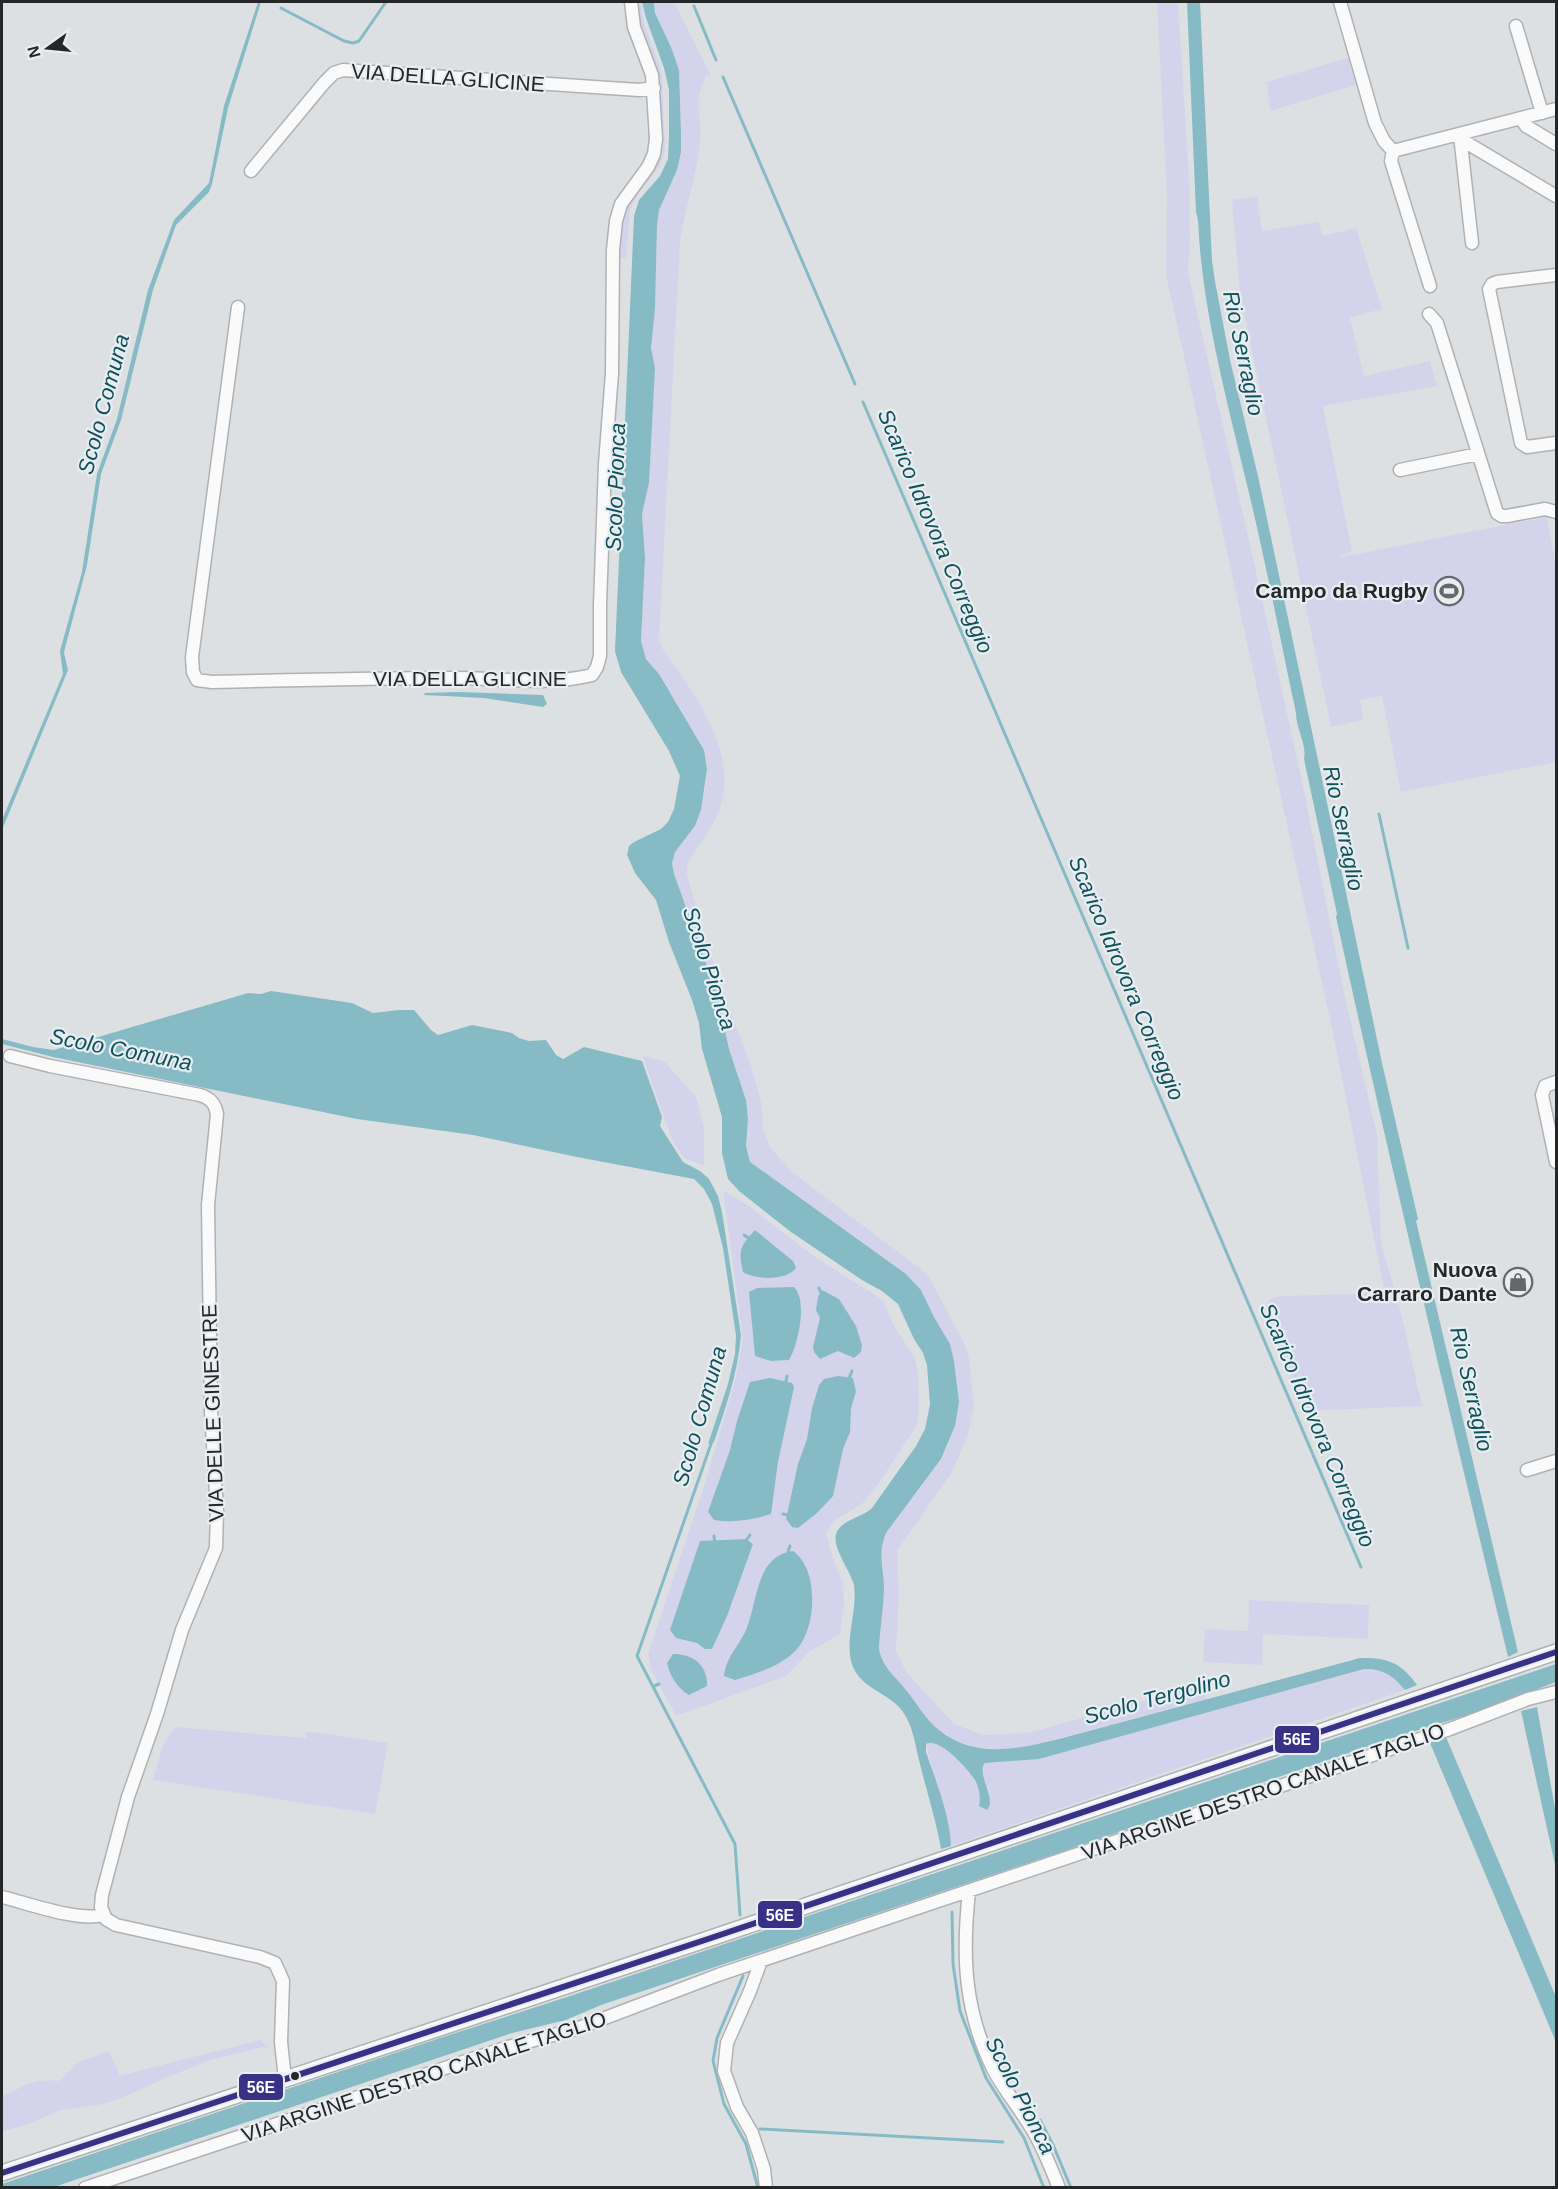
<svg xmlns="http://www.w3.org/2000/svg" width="1558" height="2189" viewBox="0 0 1558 2189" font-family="Arial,sans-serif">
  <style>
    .green { fill: #d3d4ec }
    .water { fill: #86bbc5 }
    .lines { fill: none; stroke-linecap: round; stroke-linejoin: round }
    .stream { stroke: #86bbc5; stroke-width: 3 }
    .minor-casing { stroke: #afb1b3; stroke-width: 15 }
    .major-casing { stroke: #afb1b3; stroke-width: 18 }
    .minor { stroke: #fafafb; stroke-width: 12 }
    .major { stroke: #fafafb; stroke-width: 15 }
    .bus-1-casing { stroke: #e8edf1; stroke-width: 10 }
    .bus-1 { stroke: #393185; stroke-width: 6 }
    .bus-dot { fill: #242628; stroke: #e8edf1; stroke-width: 2 }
    .labels { text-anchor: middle; stroke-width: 4.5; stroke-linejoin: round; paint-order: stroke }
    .street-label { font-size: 21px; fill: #242628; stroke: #e8edf1 }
    .poi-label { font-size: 21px; font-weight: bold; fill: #242628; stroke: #e8edf1; text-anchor: end }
    .water-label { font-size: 22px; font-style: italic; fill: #0f515b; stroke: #e8edf1 }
    .line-badge { stroke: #e8edf1; stroke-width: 2 }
    .badge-label { font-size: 16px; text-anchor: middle; font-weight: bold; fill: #fff }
  </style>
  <rect width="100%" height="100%" fill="#dde0e2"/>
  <path class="green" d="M634,2H641L644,23L662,73L665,151L660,166L637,195L630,211L626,258L615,257L619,222L659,141Z
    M654,2H674L711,76L707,75C692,100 703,117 700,144C696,177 685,208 680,241L659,640L662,648C694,694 739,750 720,808C716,823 695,850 687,865V873L701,927L725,997L752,1068L762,1107L763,1129L770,1147L792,1172L921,1269L930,1279L964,1343L969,1358L974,1407L967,1438L952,1472L897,1551L899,1595L896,1650L906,1672L954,1724L983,1735L1028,1733L1172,1693L1192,1683L1205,1693L1207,1699L1030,1746C999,1752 964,1751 938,1729C925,1718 917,1703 906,1690C896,1677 881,1666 879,1648C880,1627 884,1606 884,1585C884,1565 878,1553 886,1533L941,1460L955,1426L959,1402L954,1361L950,1344L934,1317L921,1290L906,1274L750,1162L746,1146L748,1119L746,1100L729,1049L717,994L674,874L672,863L675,852L695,826L705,789L707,769L704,750L659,674L646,659L641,641L645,558L642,514L649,483L655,368L651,348L655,309L657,226L659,210L677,170L681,152V133L679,70L671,47L655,13Z
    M1157,2H1178L1189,178L1190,238L1188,272L1255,567L1304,791L1344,993L1377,1135L1381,1243L1401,1312L1422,1406L1306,1411L1262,1309L1272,1298L1283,1296L1385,1293L1332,1029L1166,275L1167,197Z
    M1348,58L1356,85L1270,111L1267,82Z
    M1257,196L1262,231L1318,222L1323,236L1356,228L1382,309L1350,318L1364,376L1430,361L1437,386L1323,406L1352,551L1336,558L1547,517L1556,567V762L1401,792L1382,696L1360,700L1363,720L1331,727L1240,294L1232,200Z
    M642,1055L665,1062L696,1097L704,1128V1165L685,1159L673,1142Z
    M723,1190L749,1206L815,1257L883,1300L894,1326L914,1356L918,1374L919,1409L917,1425L883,1477L863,1503L834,1521L826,1533L832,1556L843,1583L844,1604L840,1634L809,1652L786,1676L676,1716L651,1670L648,1654L706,1480L735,1381L743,1340Z
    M1249,1600L1369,1605L1368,1639L1263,1634L1262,1665L1203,1662L1205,1629L1248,1631Z
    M1364,1669C1382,1668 1394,1676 1405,1690L951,1846L926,1744C940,1738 967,1768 974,1780C978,1786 979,1793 980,1800L990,1794C987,1783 977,1771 985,1763L1039,1759Z
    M175,1727L306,1738V1731L388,1743L375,1814L153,1780L163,1745Z
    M260,2040L270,2049L263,2047L210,2060L163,2079L122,2098L98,2105L59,2110L32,2123L2,2132L3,2096C24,2086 35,2078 59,2081L79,2062L109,2051L119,2073V2076Z"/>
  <path class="water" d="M258,2H261L228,108L212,184L209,192L176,225L153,290L121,420L101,474L87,565L65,648L64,653L68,670L2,830V820L63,674L60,651L82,572L97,474L117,419L148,290L174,220L209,183L224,106Z
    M642,2H654L655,13L671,47L679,70L681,133V152L677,170L659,210L657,226L655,309L651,348L655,368L649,483L642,514L645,558L641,641L646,659L659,674L704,750L707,769L701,810L695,826L675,852L672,863L674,874L717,994L729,1049L746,1100L748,1119L746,1146L750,1162L906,1274L921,1290L934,1317L950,1344L954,1361L959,1402L955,1426L941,1459L886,1533C878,1553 883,1565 884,1585C884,1606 880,1627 879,1648C881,1666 896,1677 906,1690C917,1703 925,1719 939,1730C974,1759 1019,1749 1059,1739L1360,1658C1387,1657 1402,1663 1417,1685L1405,1690C1394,1676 1382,1668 1364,1669L1039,1759L985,1763C977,1771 991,1790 990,1805L987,1810L979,1806C981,1798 979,1789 976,1782C969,1770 940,1737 926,1744V1752C936,1782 950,1815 951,1846L941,1849C936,1819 926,1790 919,1760C915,1744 913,1726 903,1712C890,1693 863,1690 853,1667C843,1642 858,1612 854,1585C851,1571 828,1543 838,1530C845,1519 863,1517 872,1508L916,1446L925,1429L930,1404L927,1365L923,1353L914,1339L898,1304L882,1291L862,1280L791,1232L739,1191L728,1179L722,1153V1117L702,1049L699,1023L692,1000L669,942L656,900L635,873L627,855L629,846L634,842L661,829L668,822L674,809L680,776L669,751L621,672L615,651L634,216L639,200L660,176L668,159L669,136V90L664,68L646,18Z
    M1187,2H1200L1212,261L1215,281L1230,360L1258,476L1382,1063L1418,1219L1416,1221L1518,1652L1508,1657C1449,1411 1390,1164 1336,917L1337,914L1304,759C1307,744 1296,729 1296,713C1280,638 1266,563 1248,489C1227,400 1202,311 1198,220L1196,212Z
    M458,692L543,695L547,704L543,707L484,698L424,695L425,693Z
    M271,991L352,1003L373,1013L399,1010H414L431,1030L438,1035L472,1025L512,1033L519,1038L529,1041L546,1040L556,1055L563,1059L584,1047L642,1061L662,1117L660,1126L683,1162L700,1171L709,1179L718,1196L722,1212L741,1335C738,1372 726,1407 714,1442L708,1444L728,1384L735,1354L736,1335L723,1248L712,1204L704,1189L694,1179L577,1157L473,1135L357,1119L53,1057L2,1044V1039L33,1047L54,1050L248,993L261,994Z
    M755,1230L793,1261L796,1268C786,1281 756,1280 743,1272C738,1249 740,1247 755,1230Z
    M794,1287C808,1300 798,1346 789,1360L771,1361L755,1356L749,1292L757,1288Z
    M822,1290L839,1299L856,1326L862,1345L861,1352L854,1358L838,1351L820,1359L814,1352L813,1347L820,1318L816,1310L818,1297Z
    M838,1376L853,1378L856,1392L851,1408L850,1432L843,1449L833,1496L817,1513L798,1528L792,1527L786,1519L798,1464L807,1439L812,1408L819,1385L824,1379Z
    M770,1378L792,1383L794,1387L778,1462L771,1514C752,1520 734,1523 714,1520L708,1512L730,1450L737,1421L750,1382Z
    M746,1539L753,1544L727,1616L712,1649H705L697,1643L676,1638L670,1630L700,1541Z
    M793,1551C819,1569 817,1626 797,1649C781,1667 756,1673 735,1680L724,1676C726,1657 739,1646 746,1630C758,1602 755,1556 793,1551Z
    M673,1654C693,1654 708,1665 707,1686L689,1695C678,1689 670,1676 667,1663Z
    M1556,1664V1682L1474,1713L1386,1740L1061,1852L601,2005L566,2020L512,2033L54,2187H2V2184L443,2037L567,1997Z
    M1537,1707L1556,1814V1869L1521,1711Z
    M1446,1737L1556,1997V2042L1430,1743Z"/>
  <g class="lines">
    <path class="stream" d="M694,6L716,60
      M281,8L344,41L353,43L359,41L386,2
      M723,77L855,384
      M863,402L1361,1567
      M1379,814L1408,948
      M744,1235L750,1239
      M819,1288L822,1296
      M848,1381L852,1371
      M785,1385L787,1376
      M712,1441L637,1656L735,1844L740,1915
      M783,1514L791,1516
      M714,1536L715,1545
      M745,1542L750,1535
      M787,1555L790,1546
      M654,1686L659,1684
      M952,1912L953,1964L960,2011L986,2078L1024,2138L1044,2188
      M743,1976L717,2038L713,2061L724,2104L746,2144L758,2188
      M1040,2120L1054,2147L1071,2188
      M760,2129L1003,2142"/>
    <g class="minor-casing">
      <path id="minor" d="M1340,2L1375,123L1384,141L1393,151L1556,109
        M1516,26L1542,113
        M1521,119L1526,126L1556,144
        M1460,135L1467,143L1556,196
        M1460,135L1472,243
        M1393,151L1391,161L1430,286
        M251,171L324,83L334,73L343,70L639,90L654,88
        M1556,275L1497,282L1492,284L1489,289L1521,443L1527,447L1556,443
        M238,307L192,657L193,672L197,680L212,682C293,680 374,678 455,678C500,678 548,686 592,675L597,667L600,656V605L605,464L612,373L613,250L616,221L621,204L648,167L654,154L656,139L652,75L634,27L631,2
        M1429,314L1437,323L1497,513L1502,516H1507L1545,509L1556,512
        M1400,470L1478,454
        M10,1056L50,1066L200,1095C210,1098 215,1103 217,1114L208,1205L211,1411L217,1511L216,1548L182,1630L157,1714L128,1797L102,1895L101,1907L106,1919L116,1925L260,1957L275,1963L283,1981L281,2042L285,2079
        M1556,1082L1545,1086L1542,1095L1556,1162
        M1527,1470L1556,1461
        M969,1891C962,1956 964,2011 994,2071C1005,2091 1020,2109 1032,2129C1043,2147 1051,2168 1059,2188
        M2,1897C27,1903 79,1922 103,1915
        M761,1961L750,1991L727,2043L724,2071L737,2107L752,2133L764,2169L766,2188
        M85,2188L508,2047L576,2029L718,1975L1450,1729L1528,1699L1556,1692"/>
    </g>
    <g class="major-casing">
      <path id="major" d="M2,2173L711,1938L1556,1652"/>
    </g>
    <use href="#minor" class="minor"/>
    <use href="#major" class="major"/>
    <g class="bus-1-casing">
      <path id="bus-1" d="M2,2173L711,1938L1556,1652"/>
    </g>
    <use href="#bus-1" class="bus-1"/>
  </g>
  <defs>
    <g id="stadium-ring" transform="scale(1.5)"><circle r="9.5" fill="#e8edf1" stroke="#656769" stroke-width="1.5"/><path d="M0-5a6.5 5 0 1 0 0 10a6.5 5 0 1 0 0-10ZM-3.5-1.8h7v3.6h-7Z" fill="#656769"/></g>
    <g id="shop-ring" transform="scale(1.5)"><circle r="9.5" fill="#e8edf1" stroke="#656769" stroke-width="1.5"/><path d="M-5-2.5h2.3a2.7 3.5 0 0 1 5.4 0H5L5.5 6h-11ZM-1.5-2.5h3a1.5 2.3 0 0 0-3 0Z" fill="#656769"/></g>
  </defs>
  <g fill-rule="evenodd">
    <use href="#stadium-ring" x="1449" y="591"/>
    <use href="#shop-ring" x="1518" y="1282"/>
  </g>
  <circle class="bus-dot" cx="295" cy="2076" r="5"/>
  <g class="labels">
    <g class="street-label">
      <text transform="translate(448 78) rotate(4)" y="7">VIA DELLA GLICINE</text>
      <text x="470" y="686">VIA DELLA GLICINE</text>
      <text transform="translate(213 1413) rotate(-92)" y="7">VIA DELLE GINESTRE</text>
      <text transform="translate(1263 1792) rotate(-19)" y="7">VIA ARGINE DESTRO CANALE TAGLIO</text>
      <text transform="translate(424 2077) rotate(-18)" y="7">VIA ARGINE DESTRO CANALE TAGLIO</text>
    </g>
    <g class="poi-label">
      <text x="1428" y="598">Campo da Rugby</text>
      <text x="1497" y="1277">Nuova<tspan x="1497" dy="24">Carraro Dante</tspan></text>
    </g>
    <g class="water-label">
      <text transform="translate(1244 353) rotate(78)" y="8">Rio Serraglio</text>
      <text transform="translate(103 404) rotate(-75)" y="8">Scolo Comuna</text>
      <text transform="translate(615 487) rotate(-88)" y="8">Scolo Pionca</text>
      <text transform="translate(936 531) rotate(67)" y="8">Scarico Idrovora Correggio</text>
      <text transform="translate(1344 828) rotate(78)" y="8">Rio Serraglio</text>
      <text transform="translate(710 968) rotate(72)" y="8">Scolo Pionca</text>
      <text transform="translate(1127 978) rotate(67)" y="8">Scarico Idrovora Correggio</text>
      <text transform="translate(121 1049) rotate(11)" y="8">Scolo Comuna</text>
      <text transform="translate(1472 1389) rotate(77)" y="8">Rio Serraglio</text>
      <text transform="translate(699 1416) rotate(-74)" y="8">Scolo Comuna</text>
      <text transform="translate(1318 1425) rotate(67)" y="8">Scarico Idrovora Correggio</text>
      <text transform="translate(1157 1697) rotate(-15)" y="8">Scolo Tergolino</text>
      <text transform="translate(1021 2095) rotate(63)" y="8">Scolo Pionca</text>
    </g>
  </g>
  <g class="line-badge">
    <rect x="1274" y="1725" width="46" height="29" rx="6" fill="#393185"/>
    <rect x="757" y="1900" width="46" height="29" rx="6" fill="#393185"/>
    <rect x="238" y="2073" width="46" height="28" rx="6" fill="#393185"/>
  </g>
  <g class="badge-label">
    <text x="1297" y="1745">56E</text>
    <text x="780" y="1921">56E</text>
    <text x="261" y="2093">56E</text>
  </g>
  <rect width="1558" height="2189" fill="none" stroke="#242628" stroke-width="6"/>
  <g transform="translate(48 48) rotate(255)" stroke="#e8edf1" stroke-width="4.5" paint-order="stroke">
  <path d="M0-4.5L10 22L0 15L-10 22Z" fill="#242628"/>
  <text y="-9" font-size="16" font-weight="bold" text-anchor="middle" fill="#242628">N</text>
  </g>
</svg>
